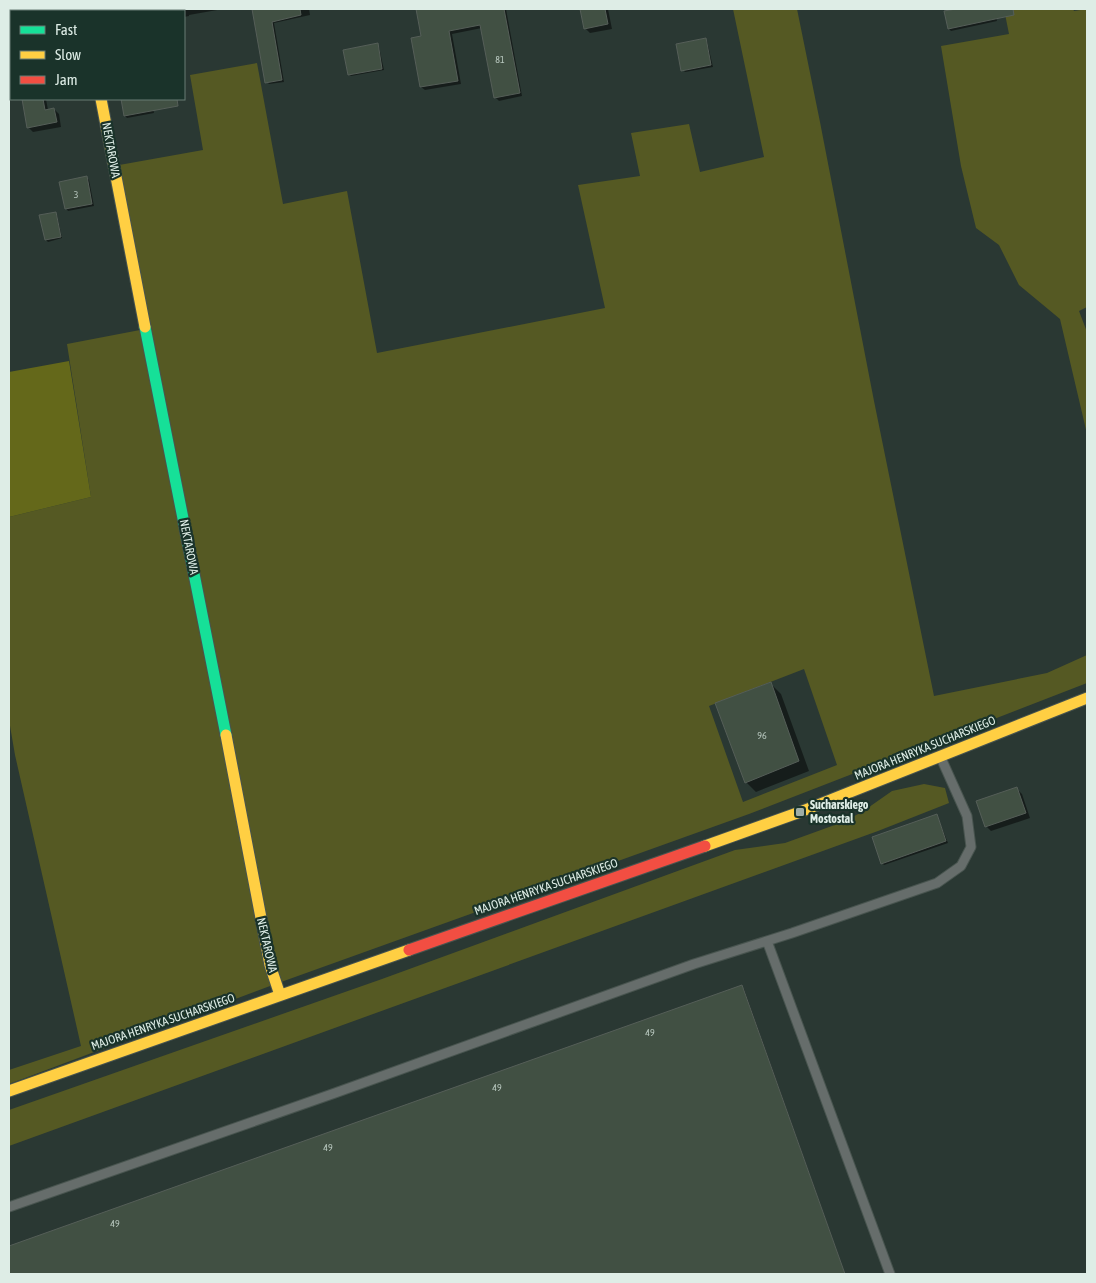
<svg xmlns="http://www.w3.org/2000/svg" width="1096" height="1283" viewBox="0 0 1096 1283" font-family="'Asap Condensed',sans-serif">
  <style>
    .green { fill: #555923; fill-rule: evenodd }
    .forest { fill: #64681a }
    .shadow { fill: #0007 }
    .building { fill: #415043; stroke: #555e58 }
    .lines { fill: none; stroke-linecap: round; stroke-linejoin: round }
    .lane-casing { stroke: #48544f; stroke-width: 11 }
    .street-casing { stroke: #48544f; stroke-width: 19 }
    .fast-casing { stroke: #48544f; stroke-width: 13 }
    .slow-casing { stroke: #48544f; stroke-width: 13 }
    .jam-casing { stroke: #48544f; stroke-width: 13 }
    .lane { stroke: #666d6b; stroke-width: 9 }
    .street { stroke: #666d6b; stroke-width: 18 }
    .fast { stroke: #16e098; stroke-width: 11 }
    .slow { stroke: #ffcf43; stroke-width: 11 }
    .jam { stroke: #f24e42; stroke-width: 11 }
    .poi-dot { fill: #9faea7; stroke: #1a332a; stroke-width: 2 }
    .labels { text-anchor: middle; stroke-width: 4.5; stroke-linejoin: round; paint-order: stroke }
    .number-label { font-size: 10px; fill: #b7c6bd }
    .street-label { font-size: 12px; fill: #deede6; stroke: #1a332a }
    .poi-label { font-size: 12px; font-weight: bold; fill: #deede6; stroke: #1a332a; text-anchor: start }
  </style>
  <rect width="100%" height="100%" fill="#2a3833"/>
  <path class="green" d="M733,9H797L820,122L874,401L934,696L1047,673L1087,655V683L749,814L270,986L9,1084V1070L81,1046L15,755L9,720V517L91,497L67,344L140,330L108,167L203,150L190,75L257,63L283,204L347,191L377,353L605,308L578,185L640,176L631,133L689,124L700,172L764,157ZM804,669L837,765L743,802L709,706Z
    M1004,9H1073L1074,11L1087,9V307L1079,311L1087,332V434L1060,319L1019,285L999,245L976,228L961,166L941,46L1009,34Z
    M924,784L945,788L949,803L878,831L9,1146V1110L382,979L735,850L785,843L843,822L862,812L892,791Z"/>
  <path class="forest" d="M69,361L91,497L9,517V372Z"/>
  <path class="shadow" d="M74,9L76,11H65Z
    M96,9H109L110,11H97Z
    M173,9H223L189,15V16L184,17V11H174Z
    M253,9H309L310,15L274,23L284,82L269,84L267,82Z
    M417,9H506L522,96L499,101L495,97L482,28L452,34L461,84L425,90L421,87L422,37Z
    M582,9H608L612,29L590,33L585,28Z
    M962,9H994L997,21L951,31L949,29L946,12Z
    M11,13V45L9,43V14Z
    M705,39L707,41L713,67L685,72L683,70Z
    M377,45L379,47L384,70L351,76L349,74Z
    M23,99H46L48,110L54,109L59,114L61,127L33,132L28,127Z
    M122,99H151L154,113L127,118L125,116Z
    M87,178L89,180L94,206L68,211L66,208Z
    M55,213L57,215L62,238L48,242L46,240Z
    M771,684L781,694L809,771L756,792L746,782Z
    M1017,789L1022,794L1030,818L991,831L986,826Z
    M937,816L948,843L884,865L882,863Z
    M741,987L744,989L845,1274H9V1248Z"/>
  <path class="building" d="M252,9H300L301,15L272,22L282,80L265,83Z
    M416,9H504L520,93L494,98L480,25L449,31L458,81L420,87L411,38L421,36Z
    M580,9H605L608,24L584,29Z
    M956,9H1013L1014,15L948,29L944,11Z
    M706,38L711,65L681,71L676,44Z
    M378,43L382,69L348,75L343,50Z
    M22,99H43L45,110L54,108L57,122L27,128Z
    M121,99H177L178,106L124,116Z
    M87,176L92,204L65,209L59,182Z
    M56,212L61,237L45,240L39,215Z
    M771,682L799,761L745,783L715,703Z
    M1017,787L1026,813L985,827L976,801Z
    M937,814L946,841L881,864L872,837Z
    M742,985L845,1274H9V1246Z"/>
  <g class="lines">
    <g class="lane-casing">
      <path id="lane" d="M767,941L890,1274
        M9,1207L335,1093L694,964L792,933L937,883L961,866L971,847L967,816L941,758"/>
    </g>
    <g class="street-casing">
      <path id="street" d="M85,9V11"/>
    </g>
    <g class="fast-casing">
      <path id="fast" d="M145,327L226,735"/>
    </g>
    <g class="slow-casing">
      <path id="slow" d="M101,99L145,327
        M226,735L270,965L280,995
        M705,846L800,812L1087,698
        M9,1091L409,950"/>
    </g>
    <g class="jam-casing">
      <path id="jam" d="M409,950L705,846"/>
    </g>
    <use href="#lane" class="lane"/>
    <use href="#street" class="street"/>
    <use href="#fast" class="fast"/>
    <use href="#slow" class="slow"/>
    <use href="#jam" class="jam"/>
  </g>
  <rect class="poi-dot" x="795" y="807" width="10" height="10" rx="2.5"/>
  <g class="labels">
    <g class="number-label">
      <text x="500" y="63">81</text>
      <text x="76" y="198">3</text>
      <text x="762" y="739">96</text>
      <text x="650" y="1036">49</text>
      <text x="497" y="1091">49</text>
      <text x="328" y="1151">49</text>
      <text x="115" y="1227">49</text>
    </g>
    <g class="street-label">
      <text transform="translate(111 150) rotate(80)" y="4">NEKTAROWA</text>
      <text transform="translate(189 547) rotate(79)" y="4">NEKTAROWA</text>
      <text transform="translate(925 748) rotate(-22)" y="4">MAJORA HENRYKA SUCHARSKIEGO</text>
      <text transform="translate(546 887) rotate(-19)" y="4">MAJORA HENRYKA SUCHARSKIEGO</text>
      <text transform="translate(267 945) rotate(77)" y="4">NEKTAROWA</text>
      <text transform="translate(163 1022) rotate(-19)" y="4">MAJORA HENRYKA SUCHARSKIEGO</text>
    </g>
    <g class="poi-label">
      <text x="810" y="809">Sucharskiego<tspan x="810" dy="14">Mostostal</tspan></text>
    </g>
  </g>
  <rect width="1096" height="1283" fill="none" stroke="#deede6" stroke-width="20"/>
  <rect x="10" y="10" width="175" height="90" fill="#1a332a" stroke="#687d75"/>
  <rect x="20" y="26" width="25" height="8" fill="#16e098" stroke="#687d75"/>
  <text x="55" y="35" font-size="15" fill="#deede6">Fast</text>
  <rect x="20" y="51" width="25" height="8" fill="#ffcf43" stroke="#687d75"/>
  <text x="55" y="60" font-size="15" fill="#deede6">Slow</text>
  <rect x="20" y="76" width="25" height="8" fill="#f24e42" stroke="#687d75"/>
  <text x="55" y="85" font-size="15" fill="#deede6">Jam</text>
</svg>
